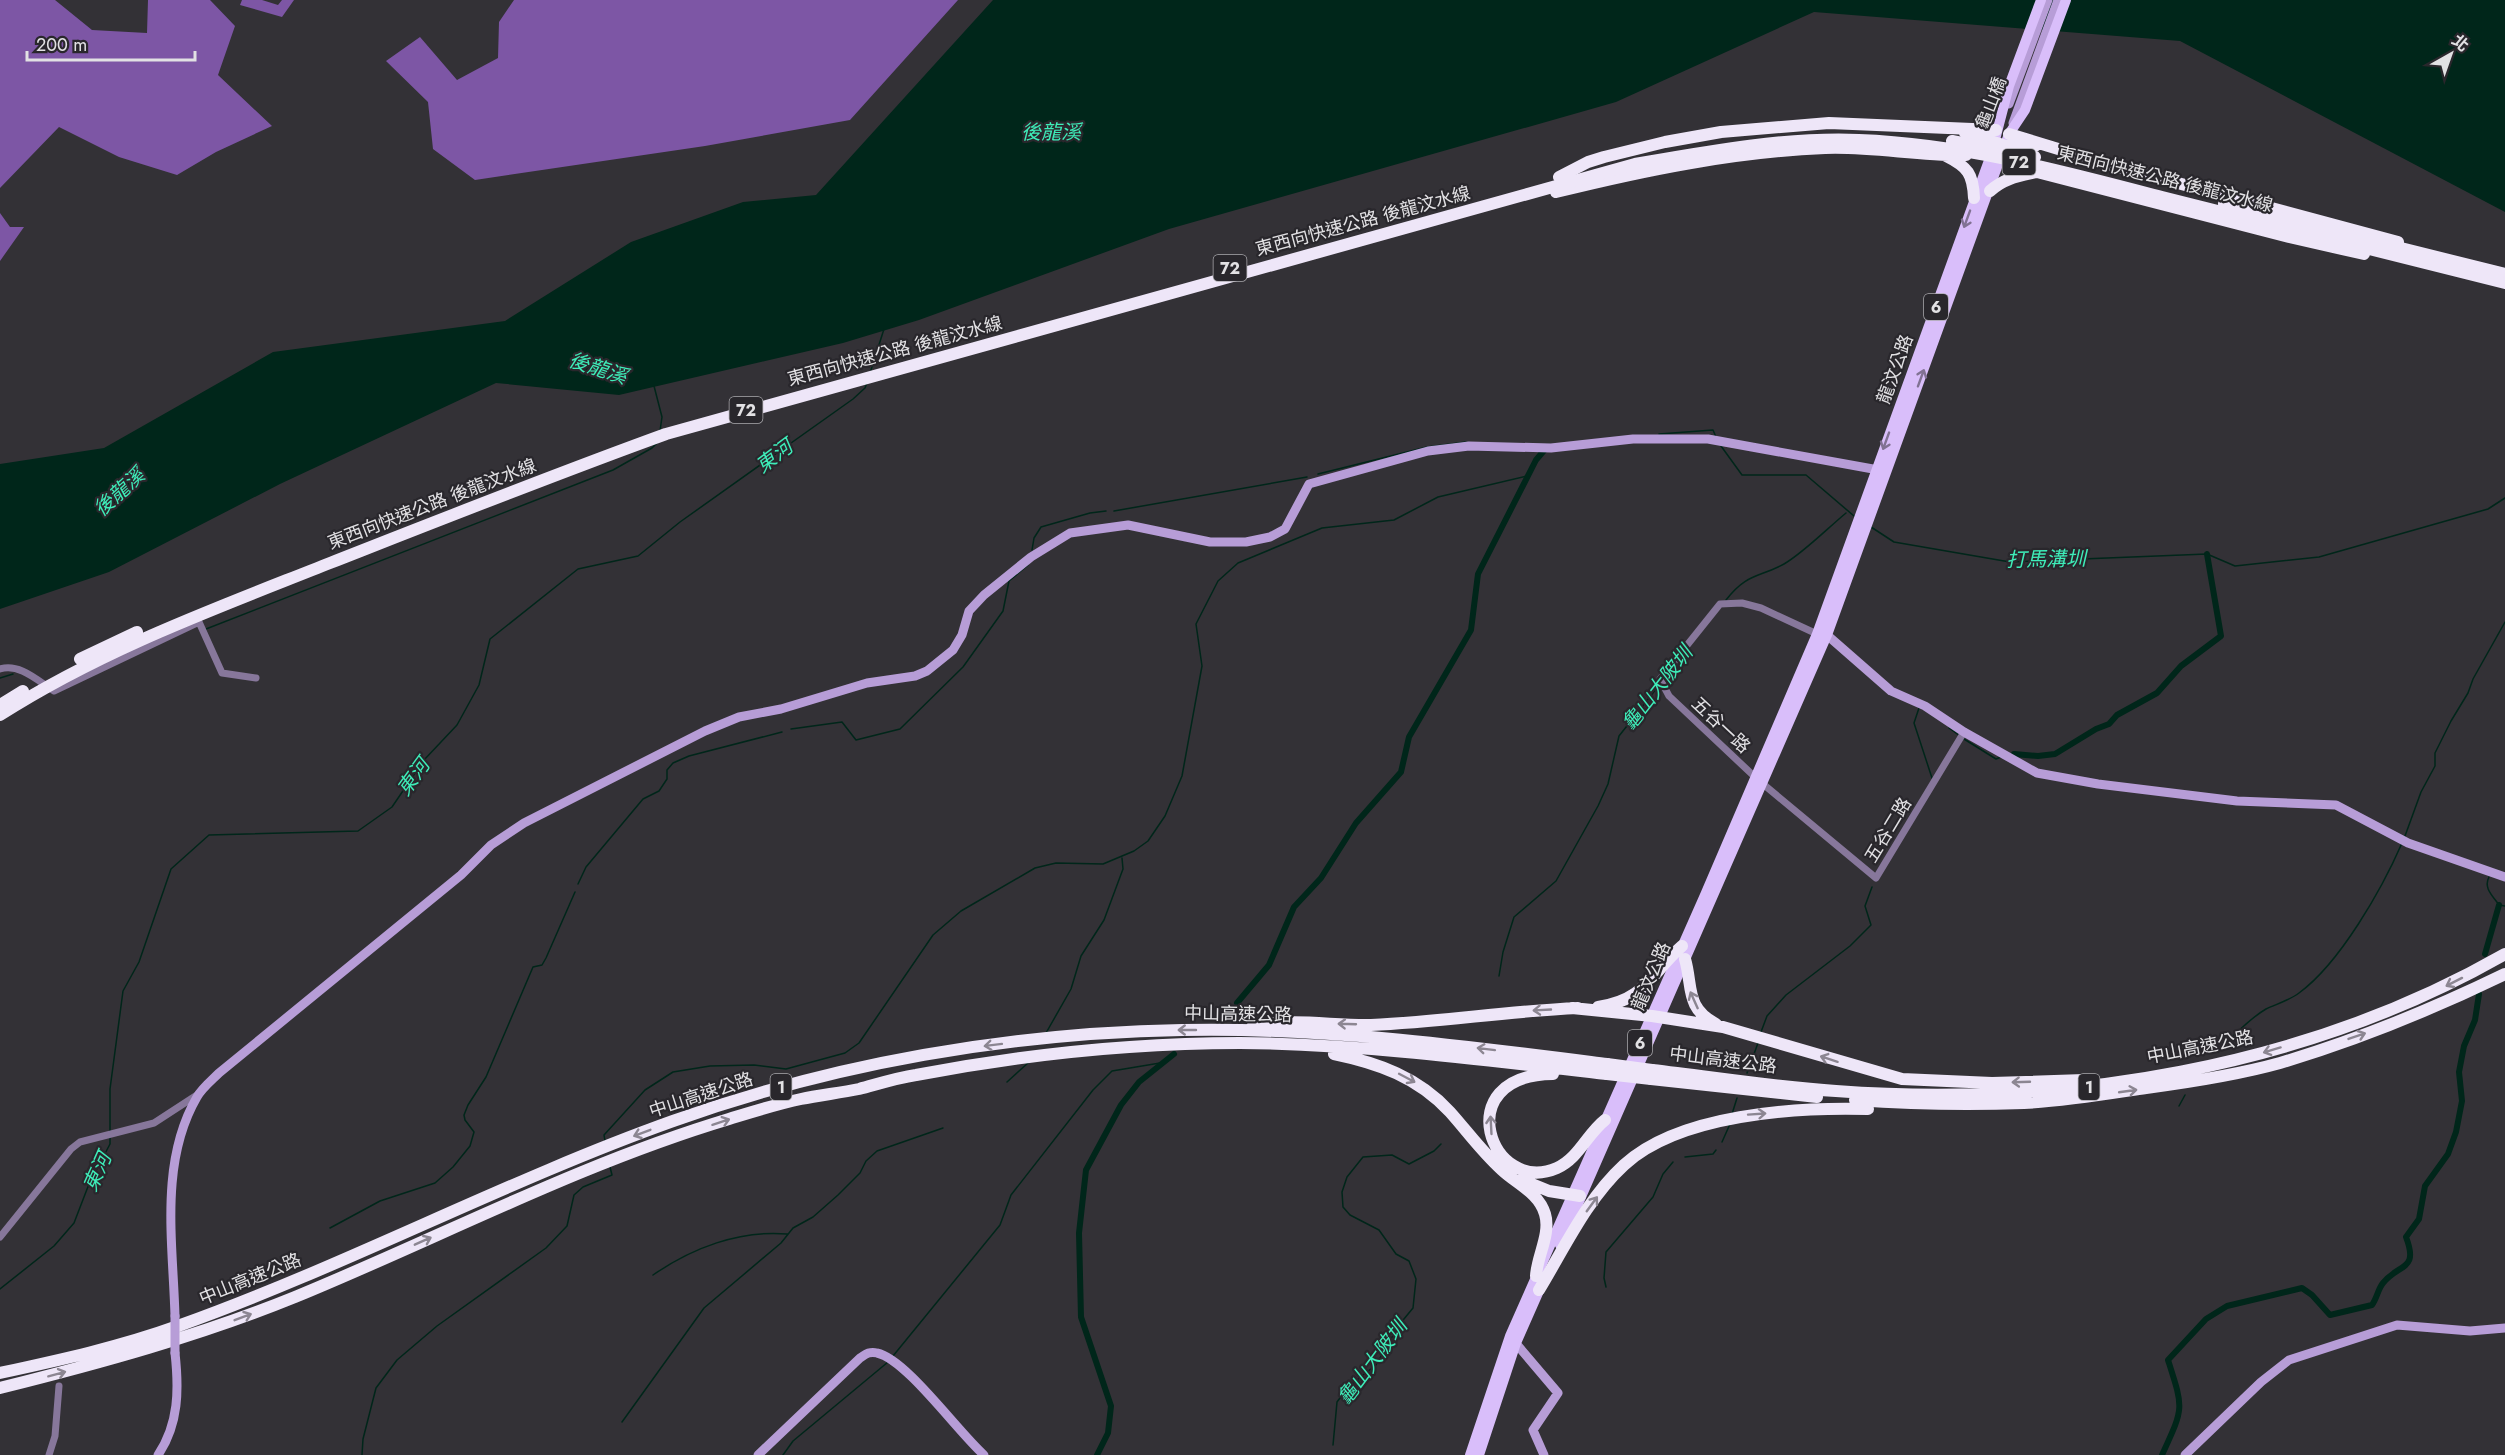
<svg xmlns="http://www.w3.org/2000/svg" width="2505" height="1455" viewBox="0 0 2505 1455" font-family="Jost,'Noto Sans TC',sans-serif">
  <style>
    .forest { fill: #7d56a5 }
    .water { fill: #00261a }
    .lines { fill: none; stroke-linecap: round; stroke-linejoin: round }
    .stream { stroke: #00261a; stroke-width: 1.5 }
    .canal { stroke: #00261a; stroke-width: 6 }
    .street { stroke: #87779b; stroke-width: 7 }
    .secondary { stroke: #b79dd7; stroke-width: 9 }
    .primary { stroke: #d9befa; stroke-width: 10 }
    .highway { stroke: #eee6f8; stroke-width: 12 }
    .secondary-bridge { stroke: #b79dd7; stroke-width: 9 }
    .highway-bridge { stroke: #eee6f8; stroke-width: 12 }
    .oneway { stroke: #817293 }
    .oneway2 { stroke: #8c8692 }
    .labels { text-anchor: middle; stroke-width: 4.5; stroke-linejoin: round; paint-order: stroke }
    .shield { fill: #29272c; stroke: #aaa9ad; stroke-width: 1.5 }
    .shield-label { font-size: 16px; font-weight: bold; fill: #e2e1e4 }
    .street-label { font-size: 18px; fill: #e2e1e4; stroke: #29272c }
    .water-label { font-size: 20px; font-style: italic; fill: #3eedb9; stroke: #29272c }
  </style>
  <rect width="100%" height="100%" fill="#333136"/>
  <path class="forest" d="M0,0H55L92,30L147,33L148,0H210L235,26L218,75L272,126L216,152L177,175L119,157L59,127L0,188Z
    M242,0H262L278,5L282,0H294L282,17L240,5Z
    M514,0H958L850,120L705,146L475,180L433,149L428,102L386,61L420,37L457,80L498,58L499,22Z
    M0,213L10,227H24L0,261Z"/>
  <path class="water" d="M993,0H2505V212L2180,41L1814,12L1616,102L1169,229L919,320L843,343L619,395L496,383L280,484L109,572L0,609V464L104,448L273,352L505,321L631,242L743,202L816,195Z"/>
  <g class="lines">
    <path class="stream" d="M871,370L884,329
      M654,386L662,417L660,431
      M1659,434L1713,430L1716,437
      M1721,446L1742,475H1806L1854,516
      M1318,474L1427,447L1466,442
      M1114,511L1307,477
      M1871,527L1894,542L2010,562L2207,554L2235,566L2319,557L2488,509L2505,498
      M1032,550L1034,538L1041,527L1090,513L1106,511
      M1726,600C1747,573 1758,578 1784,564C1802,554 1829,527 1846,513
      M206,629L613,470L652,448L658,442
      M0,678L13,674
      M1919,708L1914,723L1932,778
      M1949,728L1960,736
      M791,729L842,722L856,740L900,729L963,667L1003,611L1009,581L1028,565
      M1964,739L1996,759L2001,757
      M2405,836L2421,792L2435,766V753L2451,721L2468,693L2473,679L2505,622
      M2489,877C2483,888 2493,896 2499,905L2505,906
      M578,884L586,867L643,799L659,791L667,779V770L673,763L689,756L782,732
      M1499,976L1503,952L1514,917L1556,881L1598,806L1608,784L1619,736L1660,684
      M1761,1032L1767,1016L1786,995L1850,946L1871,925L1865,906L1872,887
      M1046,1033L1071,989L1081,956L1104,920L1123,869L1122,858
      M2216,1046C2220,1042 2227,1042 2231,1038C2243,1027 2252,1017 2266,1009C2277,1004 2290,1000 2299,993C2340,963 2382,889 2402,843
      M1747,1073L1758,1043
      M1007,1082L1028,1063
      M2179,1106L2185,1095
      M1732,1114L1737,1098
      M110,1131V1089L123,991L139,962L171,869L209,835L358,831L392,807L424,760L457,725L479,685L490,639L578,569L638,556L680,522L853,399L865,388L867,383
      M605,1141L604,1135L645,1090L673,1072L710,1066L754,1065L786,1069L845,1053L859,1043L933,935L961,911L1035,868L1056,863L1103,864L1134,851L1148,841L1165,816L1182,776L1202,666L1196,624L1218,581L1238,563L1322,528L1394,520L1438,497L1527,476
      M1722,1142L1730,1124
      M1685,1157L1713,1154L1716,1150
      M330,1228L380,1201L435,1183L453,1167L470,1146L474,1132L465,1120L464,1115L468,1105L486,1077L533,967L542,965L546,958L575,892
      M653,1275C692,1248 739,1230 787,1234
      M1606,1287L1604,1278L1606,1252L1653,1197L1663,1174L1673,1162
      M0,1289L54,1246L74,1223L89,1184L110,1144V1136
      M893,1356L1000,1225L1011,1195L1093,1090L1112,1071L1166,1062
      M622,1422L704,1308L781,1243L793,1228L813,1217L838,1195L860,1173L866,1161L877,1151L943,1128
      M1333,1445L1337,1402L1348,1387L1376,1365L1399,1325L1413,1308L1416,1279L1409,1261L1396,1254L1379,1230L1350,1215L1343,1207L1342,1192L1347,1177L1363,1157L1392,1155L1409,1164L1434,1151L1441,1144
      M362,1455L363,1439L376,1388L397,1360L437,1326L546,1248L567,1226L574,1195L583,1187L612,1175L610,1167
      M783,1455L793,1441L888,1362"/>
    <path class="canal" d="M2014,754L2038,756L2055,754L2096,729L2109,724L2117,715L2157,693L2181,666L2221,636L2207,554
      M2485,954L2499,905
      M1237,1003L1269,965L1294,907L1321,878L1356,823L1401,772L1409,737L1471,630L1478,574L1536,460L1547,447
      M1097,1455L1108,1433L1111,1406L1081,1317L1079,1233L1086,1170L1121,1105L1139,1082L1174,1054
      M2162,1455C2184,1407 2184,1410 2168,1360L2206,1319L2227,1306L2302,1288L2312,1295L2330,1315L2372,1305C2377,1298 2378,1289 2383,1283C2399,1263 2419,1271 2406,1237L2419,1219L2425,1186L2448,1154L2456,1132L2462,1101L2459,1072L2464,1046L2475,1020L2479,994"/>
    <path class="street" d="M0,669C20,663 38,681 54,691L199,622L222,673L256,678
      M1756,778L1669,696L1660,679L1720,604L1742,603L1761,608L1817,634
      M1763,784L1876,878L1964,732
      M0,1237L71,1149L80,1142L154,1123L197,1095
      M49,1455L55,1436L59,1386"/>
    <path class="secondary" d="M2009,104L2048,0
      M2013,123L2058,0
      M1827,635L1891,691L1925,706L1964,732L2037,773L2098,784L2237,801L2336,805L2408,843L2505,877
      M175,1316C173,1243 159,1162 197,1097C202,1088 212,1080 219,1073L461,875L491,845L524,823L705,731L739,717L781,709L867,683L915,676L927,671L953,650L962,635L969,611L984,595L1031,557L1070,533L1128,525L1210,542H1246L1270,537L1285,529L1309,484L1428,451L1469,446L1551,448L1633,439H1708L1884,471
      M1513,1340L1558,1393L1533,1430L1544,1455
      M158,1455C179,1424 179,1389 175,1353
      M758,1455L860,1358C866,1354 870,1351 877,1353C906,1359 958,1432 984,1455
      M2185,1455L2261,1382L2289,1360L2397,1325L2470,1331L2505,1328"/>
    <path class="primary" d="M1560,1245L1827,635L2009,134L2025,110L2066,0
      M1470,1455L1510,1336L1705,895L1817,634L1991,155L2009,86L2041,0
      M1479,1455L1516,1343L1542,1284"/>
    <path class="highway" d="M1965,133L2006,146H2035
      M2009,134L2114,166L2398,242
      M1946,156C1968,167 1973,174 1974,198
      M1559,177L1588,162L1604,157L1665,142L1721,132L1829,123L1996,130
      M1990,191C2004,178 2019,176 2037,172L2289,237L2364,254
      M1556,192C1645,170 1733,152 1825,148C1872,146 1919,156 1966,155
      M1685,959C1693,987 1685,1008 1716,1024
      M1598,1007C1646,1000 1650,974 1682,946
      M1572,1008L1652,1016L1723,1027L1902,1079L1992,1083L2084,1080
      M1252,1027C1291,1017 1331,1026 1371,1025C1440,1022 1509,1011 1578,1008
      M1334,1054C1378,1063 1418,1077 1450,1112C1467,1131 1482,1152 1502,1170C1517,1184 1539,1193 1545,1214C1551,1234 1537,1256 1536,1276
      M1652,1070C1713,1077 1774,1087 1836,1091C2063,1108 2306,1068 2505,954
      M1553,1074C1447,1075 1491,1197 1557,1168C1579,1158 1587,1134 1605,1120
      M1651,1079L1817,1097
      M1855,1100C1911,1104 1968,1105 2024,1103C2065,1101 2106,1094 2146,1088C2191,1082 2237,1075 2280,1063C2357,1040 2433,1009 2505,974
      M1522,1180L1549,1191L1580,1196
      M1539,1290C1565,1247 1587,1199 1624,1165C1679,1114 1797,1107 1868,1109
      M0,1373C60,1360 120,1347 178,1326C346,1266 505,1181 673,1121C835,1063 1010,1033 1182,1030C1324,1027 1466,1046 1607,1064
      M0,1388C100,1363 199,1336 295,1297C439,1238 579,1164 729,1119C752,1112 777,1104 801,1099C820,1095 840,1093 859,1089C878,1084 896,1078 916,1075C1021,1055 1133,1043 1240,1043C1362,1044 1485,1060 1607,1074"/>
    <path class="secondary-bridge" d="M175,1316V1353"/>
    <path class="highway-bridge" d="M1952,141L2035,157
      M2224,204L2505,274
      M80,659L137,632
      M0,705L23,691
      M0,715C103,649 217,608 330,563C442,519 553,475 666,434L1635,164C1709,151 1784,137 1859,140C1963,144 2063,171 2162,197C2276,226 2390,255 2505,283
      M1607,1064L1652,1070
      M1607,1074L1651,1079"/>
  </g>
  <defs><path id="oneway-shaft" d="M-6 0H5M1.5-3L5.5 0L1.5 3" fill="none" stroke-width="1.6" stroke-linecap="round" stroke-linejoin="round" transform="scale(1.5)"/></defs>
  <g class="oneway">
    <use href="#oneway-shaft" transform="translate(1967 219) rotate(110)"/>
    <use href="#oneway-shaft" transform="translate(1921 378) rotate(-70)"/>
    <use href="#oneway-shaft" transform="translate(1886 441) rotate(110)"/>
  </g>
  <g class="oneway2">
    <use href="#oneway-shaft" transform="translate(2454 982) rotate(153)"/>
    <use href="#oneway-shaft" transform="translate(1694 1000) rotate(-114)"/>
    <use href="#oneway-shaft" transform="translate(1542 1010) rotate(177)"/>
    <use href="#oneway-shaft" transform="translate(1347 1024) rotate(-178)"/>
    <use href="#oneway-shaft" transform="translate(1187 1030) rotate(180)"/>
    <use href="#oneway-shaft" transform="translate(2357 1036) rotate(-19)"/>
    <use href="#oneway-shaft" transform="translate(993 1045) rotate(173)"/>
    <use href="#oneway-shaft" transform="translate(1486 1049) rotate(-173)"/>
    <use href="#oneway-shaft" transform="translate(2272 1050) rotate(163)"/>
    <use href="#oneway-shaft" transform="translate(1829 1059) rotate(-162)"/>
    <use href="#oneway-shaft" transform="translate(1407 1078) rotate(28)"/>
    <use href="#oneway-shaft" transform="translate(2021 1082) rotate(178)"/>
    <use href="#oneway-shaft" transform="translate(2128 1091) rotate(-8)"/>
    <use href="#oneway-shaft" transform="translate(1757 1114) rotate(-4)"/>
    <use href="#oneway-shaft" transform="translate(721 1122) rotate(-18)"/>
    <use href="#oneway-shaft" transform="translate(1491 1125) rotate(-93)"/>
    <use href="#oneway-shaft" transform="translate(642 1133) rotate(159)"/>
    <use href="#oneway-shaft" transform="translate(1592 1204) rotate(-54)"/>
    <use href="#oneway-shaft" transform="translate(423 1241) rotate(-24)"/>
    <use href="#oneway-shaft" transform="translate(243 1317) rotate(-21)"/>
    <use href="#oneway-shaft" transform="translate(57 1374) rotate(-15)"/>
  </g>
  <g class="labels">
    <g class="shield">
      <rect x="2002.5" y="149" width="33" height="26" rx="4.5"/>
      <rect x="1213.5" y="255" width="33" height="26" rx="4.5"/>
      <rect x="1924" y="294" width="24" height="26" rx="4.5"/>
      <rect x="729.5" y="397" width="33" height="26" rx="4.5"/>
      <rect x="1628" y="1030" width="24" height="26" rx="4.5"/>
      <rect x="770.5" y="1074" width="21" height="26" rx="4.5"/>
      <rect x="2078.5" y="1074" width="21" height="26" rx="4.5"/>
    </g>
    <g class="shield-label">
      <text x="2019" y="168">72</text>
      <text x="1230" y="274">72</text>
      <text x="1936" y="313">6</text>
      <text x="746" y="416">72</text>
      <text x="1640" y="1049">6</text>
      <text x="781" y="1093">1</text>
      <text x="2089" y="1093">1</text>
    </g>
    <g class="street-label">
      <text transform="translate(1991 103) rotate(-69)" y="6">龜山橋</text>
      <text transform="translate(2165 179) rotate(14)" y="6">東西向快速公路 後龍汶水線</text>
      <text transform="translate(1363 221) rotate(-15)" y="6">東西向快速公路 後龍汶水線</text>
      <text transform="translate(895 351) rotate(-15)" y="6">東西向快速公路 後龍汶水線</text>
      <text transform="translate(1895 369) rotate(-70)" y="6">龍汶公路</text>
      <text transform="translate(432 504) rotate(-21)" y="6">東西向快速公路 後龍汶水線</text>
      <text transform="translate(1721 725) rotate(43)" y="6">五谷一路</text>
      <text transform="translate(1888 830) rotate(-59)" y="6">五谷二路</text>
      <text transform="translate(1651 976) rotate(-67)" y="6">龍汶公路</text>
      <text transform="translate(1238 1014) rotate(1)" y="6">中山高速公路</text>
      <text transform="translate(2200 1047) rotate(-11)" y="6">中山高速公路</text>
      <text transform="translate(1723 1060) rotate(7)" y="6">中山高速公路</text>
      <text transform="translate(701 1095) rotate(-18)" y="6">中山高速公路</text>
      <text transform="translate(250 1279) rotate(-22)" y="6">中山高速公路</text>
    </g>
    <g class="water-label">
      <text x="1051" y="139">後龍溪</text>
      <text transform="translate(598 368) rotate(18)" y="7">後龍溪</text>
      <text transform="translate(774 456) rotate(-37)" y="7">東河</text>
      <text transform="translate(119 492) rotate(-42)" y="7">後龍溪</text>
      <text transform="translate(2046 559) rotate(-1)" y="7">打馬溝圳</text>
      <text transform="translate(1657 688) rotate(-52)" y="7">龜山大陂圳</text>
      <text transform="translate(413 777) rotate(-54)" y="7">東河</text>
      <text transform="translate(97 1172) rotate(-66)" y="7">東河</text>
      <text transform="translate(1372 1362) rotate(-53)" y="7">龜山大陂圳</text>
    </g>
  </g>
  <g transform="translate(2451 54) rotate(40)" stroke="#29272c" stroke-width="4.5" paint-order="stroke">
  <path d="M0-4.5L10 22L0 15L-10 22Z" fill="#e2e1e4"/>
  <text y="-9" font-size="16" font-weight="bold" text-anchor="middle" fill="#e2e1e4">北</text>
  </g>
  <path d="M27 51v9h168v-9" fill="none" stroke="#e2e1e4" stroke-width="3"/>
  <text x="36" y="51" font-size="18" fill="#e2e1e4" stroke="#29272c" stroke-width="4.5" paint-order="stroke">200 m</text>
</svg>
